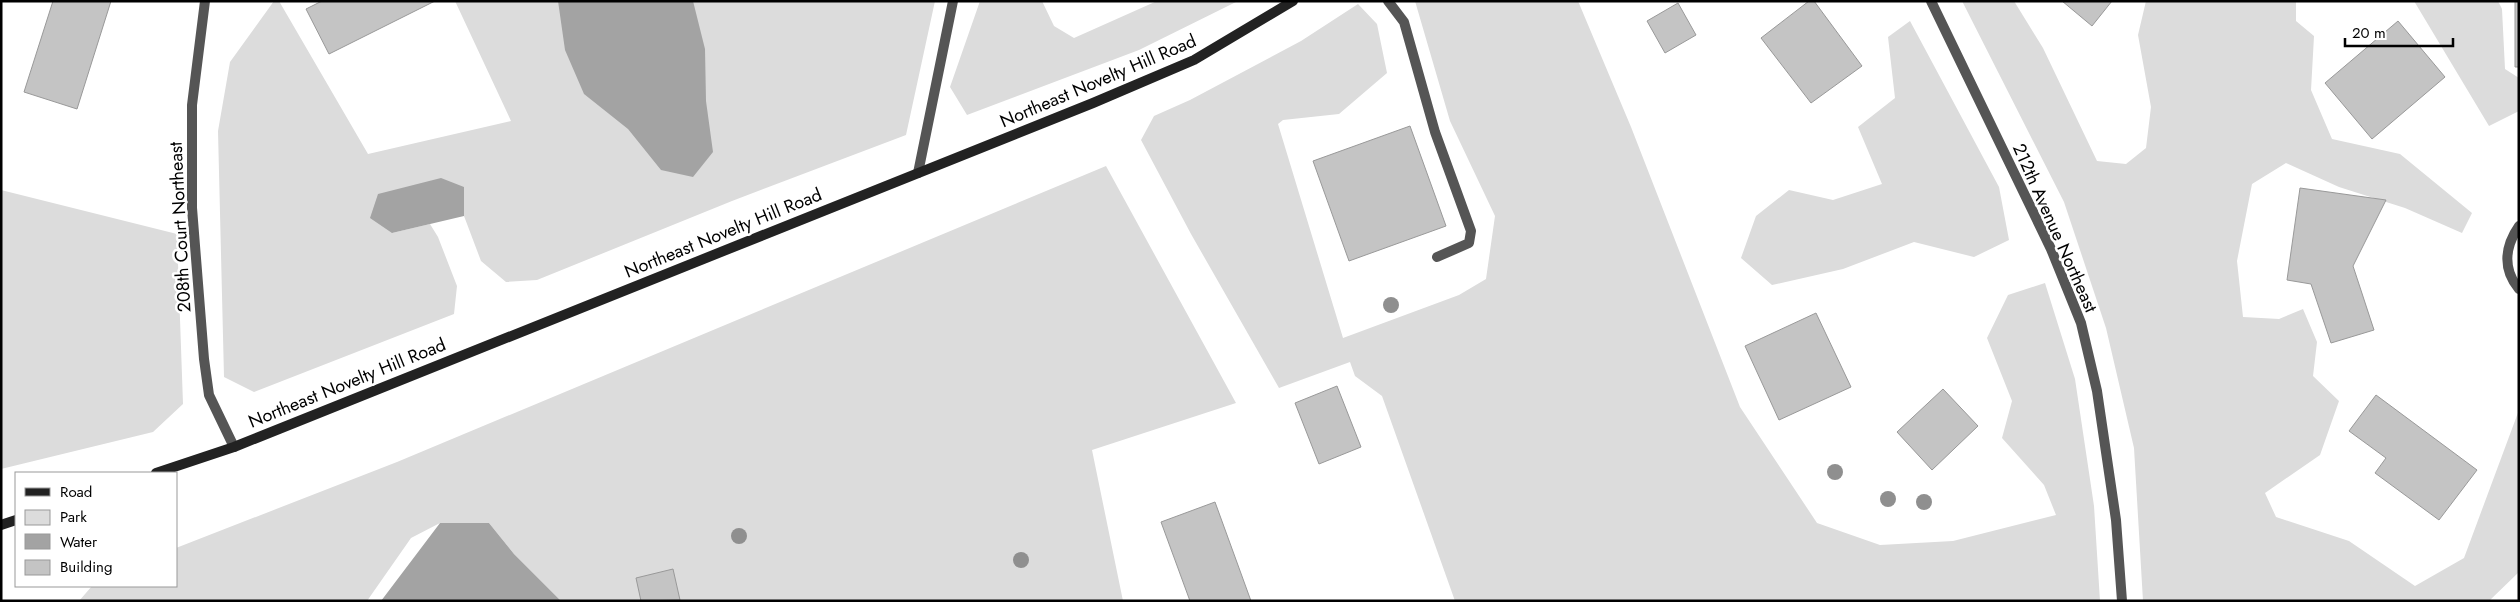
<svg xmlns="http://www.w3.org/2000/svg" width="2520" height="602" viewBox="0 0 2520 602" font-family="Jost,sans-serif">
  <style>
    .green { fill: #dcdcdc }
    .water { fill: #a3a3a3 }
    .building { fill: #c4c4c4; stroke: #999 }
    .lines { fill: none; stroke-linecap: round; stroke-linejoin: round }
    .lane { stroke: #555; stroke-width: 10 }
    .street { stroke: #555; stroke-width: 10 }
    .secondary { stroke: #222; stroke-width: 10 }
    .tree { fill: #8f8f8f }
    .labels { text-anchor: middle; stroke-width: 5; stroke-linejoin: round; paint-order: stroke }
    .street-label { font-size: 18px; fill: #000; stroke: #fff }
  </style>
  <rect width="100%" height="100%" fill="#fff"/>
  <path class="green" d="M274,1H279L368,154L511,121L455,1H935L906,135L732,201L537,280L506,282L481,261L464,216L463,187L392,233L430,224L438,237L457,286L454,314L254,392L224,377L218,131L230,62Z
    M980,1H1042L1054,26L1074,38L1157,1H1238L1139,50L967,115L950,87Z
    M1415,1H1578L1631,127L1740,407L1817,523L1880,545L1953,541L2056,515L2044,485L2002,438L2012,401L1987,338L2008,295L2045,283L2075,379L2094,506L2100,601H1455L1382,396L1355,376L1350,362L1279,388L1191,234L1141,140L1154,116L1190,100L1301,41L1358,4L1377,24L1387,73L1339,114L1283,120L1278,124L1343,338L1459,295L1486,279L1495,216L1450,121Z
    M1962,1H2014L2043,48L2097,161L2126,164L2146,148L2151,107L2138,35L2146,1H2296V21L2314,36L2311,90L2332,139L2400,154L2472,213L2462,233L2405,208L2339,187L2286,163L2252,184L2237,261L2243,317L2279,319L2303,309L2317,342L2313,376L2339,401L2320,455L2265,493L2276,517L2349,541L2415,586L2464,558L2519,410V572L2489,601H2143L2134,448L2106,328L2064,202Z
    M2414,1H2498L2502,9L2505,69L2519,78V111L2489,126Z
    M1910,21L1999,187L2009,240L1974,257L1914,242L1843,269L1772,285L1741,258L1756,216L1789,190L1833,200L1882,184L1858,127L1895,98L1888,37Z
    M1106,166L1236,403L1092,450L1123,601H561L514,554L489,523H440L411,538L367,601H79L92,586H176V548L397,462Z
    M1,190L177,234L183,404L153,432L1,469Z"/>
  <path class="water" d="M558,1H693L705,49L706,101L713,152L693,177L661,170L628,129L584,94L565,50Z
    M441,178L464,187V216L392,233L370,218L378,194Z
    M440,523H489L514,554L561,601H381Z"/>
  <path class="building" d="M53,1H111L77,109L24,92Z
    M322,1H435L329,54L306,9Z
    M1809,1H1814L1862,66L1811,103L1761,38Z
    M2062,1H2112L2092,26Z
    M2515,1H2519V67H2515Z
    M1678,3L1696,35L1665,53L1647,21Z
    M2398,21L2445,77L2372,139L2325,83Z
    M1410,126L1446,226L1349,261L1313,161Z
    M2300,188L2386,200L2353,266L2374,330L2331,343L2311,284L2287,280Z
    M1816,313L1851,387L1779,420L1745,346Z
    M1337,386L1361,447L1319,464L1295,403Z
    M1943,389L1978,426L1932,470L1897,432Z
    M2376,395L2477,470L2439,520L2375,473L2386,458L2349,431Z
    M1215,502L1251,601H1190L1161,522Z
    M673,569L680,600L641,601L636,578Z"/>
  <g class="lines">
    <path class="lane" d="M1388,1L1404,22L1435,132L1471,231L1469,243L1437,257
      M918,173L953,1"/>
    <path class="street" d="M205,1L192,105V208L204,359L209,395L234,447
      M1931,1L2051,249L2081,323L2097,391L2116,520L2122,601
      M2519,226C2505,246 2502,269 2519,289"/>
    <path class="secondary" d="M156,473L234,447L1093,103L1194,60L1293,1
      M1,525L16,520"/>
  </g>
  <g class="tree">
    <circle cx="1391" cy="305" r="8"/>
    <circle cx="1835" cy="472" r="8"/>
    <circle cx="1888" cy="499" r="8"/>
    <circle cx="1924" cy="502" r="8"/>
    <circle cx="739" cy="536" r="8"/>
    <circle cx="1021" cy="560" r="8"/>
  </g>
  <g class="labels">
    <g class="street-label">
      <text transform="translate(1098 81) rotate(-23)" y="6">Northeast Novelty Hill Road</text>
      <text transform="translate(180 227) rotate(-93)" y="6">208th Court Northeast</text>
      <text transform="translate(2055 228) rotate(66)" y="6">212th Avenue Northeast</text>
      <text transform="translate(723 233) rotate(-22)" y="6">Northeast Novelty Hill Road</text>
      <text transform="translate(347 383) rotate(-22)" y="6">Northeast Novelty Hill Road</text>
    </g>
  </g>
  <rect width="2520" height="602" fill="none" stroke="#000000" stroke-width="5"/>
  <rect x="15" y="472" width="162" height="115" fill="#ffffff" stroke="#999999"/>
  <rect x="25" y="488" width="25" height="8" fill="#222222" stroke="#999999"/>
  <text x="60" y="497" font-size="15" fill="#000000">Road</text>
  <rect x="25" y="510" width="25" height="15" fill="#dcdcdc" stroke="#999999"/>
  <text x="60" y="522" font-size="15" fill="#000000">Park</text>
  <rect x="25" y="534" width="25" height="15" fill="#a3a3a3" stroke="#999999"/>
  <text x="60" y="547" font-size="15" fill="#000000">Water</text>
  <rect x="25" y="560" width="25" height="15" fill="#c4c4c4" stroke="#999999"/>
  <text x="60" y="572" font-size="15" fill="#000000">Building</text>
  <path d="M2345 38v8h108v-8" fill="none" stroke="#000000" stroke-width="2.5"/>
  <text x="2352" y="38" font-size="15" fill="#000000" stroke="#ffffff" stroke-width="4" paint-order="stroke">20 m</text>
</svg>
